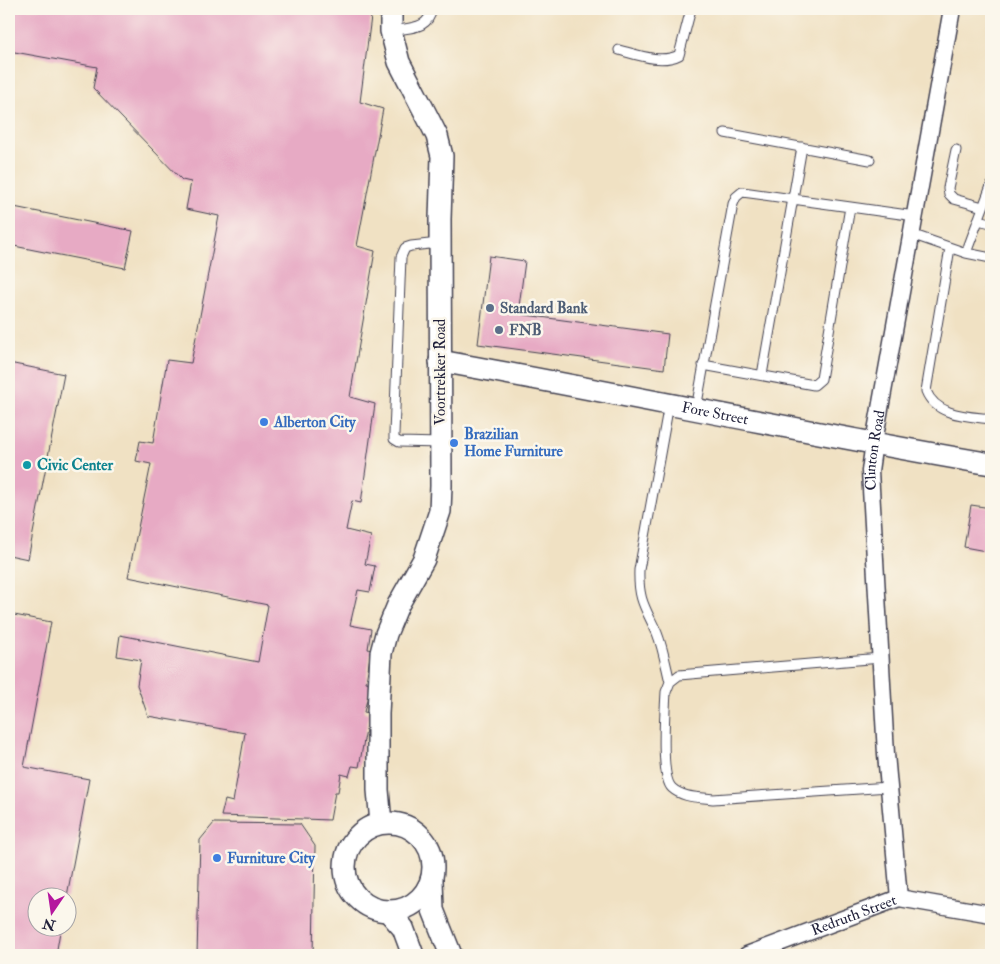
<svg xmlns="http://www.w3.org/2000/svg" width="1000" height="964" viewBox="0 0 1000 964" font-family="'IM FELL Double Pica',serif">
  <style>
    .building { fill: #e7aac4 }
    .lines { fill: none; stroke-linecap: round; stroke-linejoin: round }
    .service-casing { stroke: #413f4f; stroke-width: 11 }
    .minor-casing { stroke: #413f4f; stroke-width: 19 }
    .tertiary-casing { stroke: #413f4f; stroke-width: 24 }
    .service { stroke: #fff; stroke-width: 9 }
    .minor { stroke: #fff; stroke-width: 16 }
    .tertiary { stroke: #fff; stroke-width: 21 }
    .service-dot { fill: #5c6f8a; stroke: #fbf7ec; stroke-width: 2 }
    .shop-dot { fill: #3f7fe0; stroke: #fbf7ec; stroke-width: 2 }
    .culture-dot { fill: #0f9aa8; stroke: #fbf7ec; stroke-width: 2 }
    .labels { text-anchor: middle; stroke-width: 5; stroke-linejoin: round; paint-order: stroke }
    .service-label { font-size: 15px; font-weight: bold; fill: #4e5e75; stroke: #fbf7ec; text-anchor: start }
    .street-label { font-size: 15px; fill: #22223b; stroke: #fbf7ec }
    .shop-label { font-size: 15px; font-weight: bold; fill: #366cbe; stroke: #fbf7ec; text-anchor: start }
    .culture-label { font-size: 15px; font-weight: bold; fill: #0d838f; stroke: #fbf7ec; text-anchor: start }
  </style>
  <rect width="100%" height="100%" fill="#fbf7ec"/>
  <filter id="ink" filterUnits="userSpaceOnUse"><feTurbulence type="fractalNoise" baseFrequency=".02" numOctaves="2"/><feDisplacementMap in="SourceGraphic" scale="10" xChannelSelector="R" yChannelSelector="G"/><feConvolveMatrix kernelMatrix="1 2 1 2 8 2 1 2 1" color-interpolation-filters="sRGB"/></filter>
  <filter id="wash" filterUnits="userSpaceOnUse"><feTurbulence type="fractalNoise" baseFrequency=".0096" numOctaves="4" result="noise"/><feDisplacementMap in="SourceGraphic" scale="20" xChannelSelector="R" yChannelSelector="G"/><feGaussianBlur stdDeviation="1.12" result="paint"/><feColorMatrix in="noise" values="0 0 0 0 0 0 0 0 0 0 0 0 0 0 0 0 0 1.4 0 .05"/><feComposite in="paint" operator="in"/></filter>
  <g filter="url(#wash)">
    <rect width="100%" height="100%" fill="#f0e1c3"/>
    <g id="blocks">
      <path class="building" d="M9,9H372L360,102L383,109L357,246L375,251L350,397L375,404L361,503L352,501L346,530L371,536L365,564L375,566L370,592L358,590L350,625L371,629L368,649L371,650L366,682L371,683L364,712L369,713L359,767L352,766L349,776L341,774L338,792H335L330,820L221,816L225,800L233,802L245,733L148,716L137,685L141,660L117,656L120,635L258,662L268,605L128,577L151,464L136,461L140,441L153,443L167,360L191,363L219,216L186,209L191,182L182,180L93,88L97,67L9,51Z
        M9,206L133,231L125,268L9,245Z
        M489,256L525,261L518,314L668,334L664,369L478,344Z
        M9,363L64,374L28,559L9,555Z
        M971,505L991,508V552L964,547Z
        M9,614L51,622L24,767L89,779L67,896H38V926H61L56,955H9Z
        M214,823L300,824L315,846L313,955H197L200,840Z"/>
    </g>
  </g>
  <g filter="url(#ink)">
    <use href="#blocks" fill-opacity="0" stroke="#413f4f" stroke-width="1"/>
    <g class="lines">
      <g class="service-casing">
        <path id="service" d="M392,31C410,27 428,30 432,9
          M619,50C638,55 661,64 679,55L691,9
          M725,133L870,160
          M956,150L948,188L949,194L954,199L983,207
          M978,220L991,223
          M911,234L966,253L991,258
          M439,243L411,246L405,248L401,257L394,434V439L399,442L441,443
          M950,248L926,391C936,416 967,416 991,419
          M966,253L991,186
          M703,365L814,385L821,379L850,207
          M762,375L802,147
          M669,404L639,570C638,600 645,607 657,633C663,648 666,666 670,682
          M696,409L733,204L736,197L742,192L750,193L915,216
          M881,658L679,675L670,682L666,692C665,710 660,777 672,788C683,798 699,797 713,799L889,787"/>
      </g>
      <g class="minor-casing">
        <g id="minor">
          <path id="s1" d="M899,898L886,754L870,471L874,442L952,9"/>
          <path id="s2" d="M747,955L899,898L991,914"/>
        </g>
      </g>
      <g class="tertiary-casing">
        <g id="tertiary">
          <path id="s3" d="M440,361C624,394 807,433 991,464"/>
          <circle cx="389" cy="867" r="44"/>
          <path d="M381,823L378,790V714L381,653L386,634L398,605L424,559L440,511L441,486L440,219L442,156L437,136L430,122L399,62L391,31V9"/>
          <path d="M432,880L433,910L451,955"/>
          <path d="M388,911L403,928L413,955"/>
        </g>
      </g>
      <use href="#service" class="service"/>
      <use href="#minor" class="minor"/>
      <use href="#tertiary" class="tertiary"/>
    </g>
  </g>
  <g class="service-dot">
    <circle cx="490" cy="308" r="5"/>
    <circle cx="499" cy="330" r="5"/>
  </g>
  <g class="shop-dot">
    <circle cx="264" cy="422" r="5"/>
    <circle cx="454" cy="443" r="5"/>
    <circle cx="217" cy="858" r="5"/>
  </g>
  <circle class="culture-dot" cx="27" cy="465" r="5"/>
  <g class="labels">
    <g class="service-label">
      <text x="500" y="313">Standard Bank</text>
      <text x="509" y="335">FNB</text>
    </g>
    <g class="street-label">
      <text transform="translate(440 372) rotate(-90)" y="5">Voortrekker Road</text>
      <text dy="5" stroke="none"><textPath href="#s3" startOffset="280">Fore Street</textPath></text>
      <text dy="5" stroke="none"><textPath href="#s1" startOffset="449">Clinton Road</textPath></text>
      <text dy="5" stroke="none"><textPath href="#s2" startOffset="114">Redruth Street</textPath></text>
    </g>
    <g class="shop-label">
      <text x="274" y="427">Alberton City</text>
      <text x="464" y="439">Brazilian<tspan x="464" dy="17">Home Furniture</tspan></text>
      <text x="227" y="863">Furniture City</text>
    </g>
    <g class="culture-label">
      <text x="37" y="470">Civic Center</text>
    </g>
  </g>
  <rect width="1000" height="964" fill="none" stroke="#fbf7ec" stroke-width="30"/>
  <g transform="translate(52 912) rotate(193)"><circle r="24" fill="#fbf7ec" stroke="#a4a2a5"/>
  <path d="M0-4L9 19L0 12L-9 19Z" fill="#b5179e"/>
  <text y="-8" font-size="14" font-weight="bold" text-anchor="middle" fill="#22223b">N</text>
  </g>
</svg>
